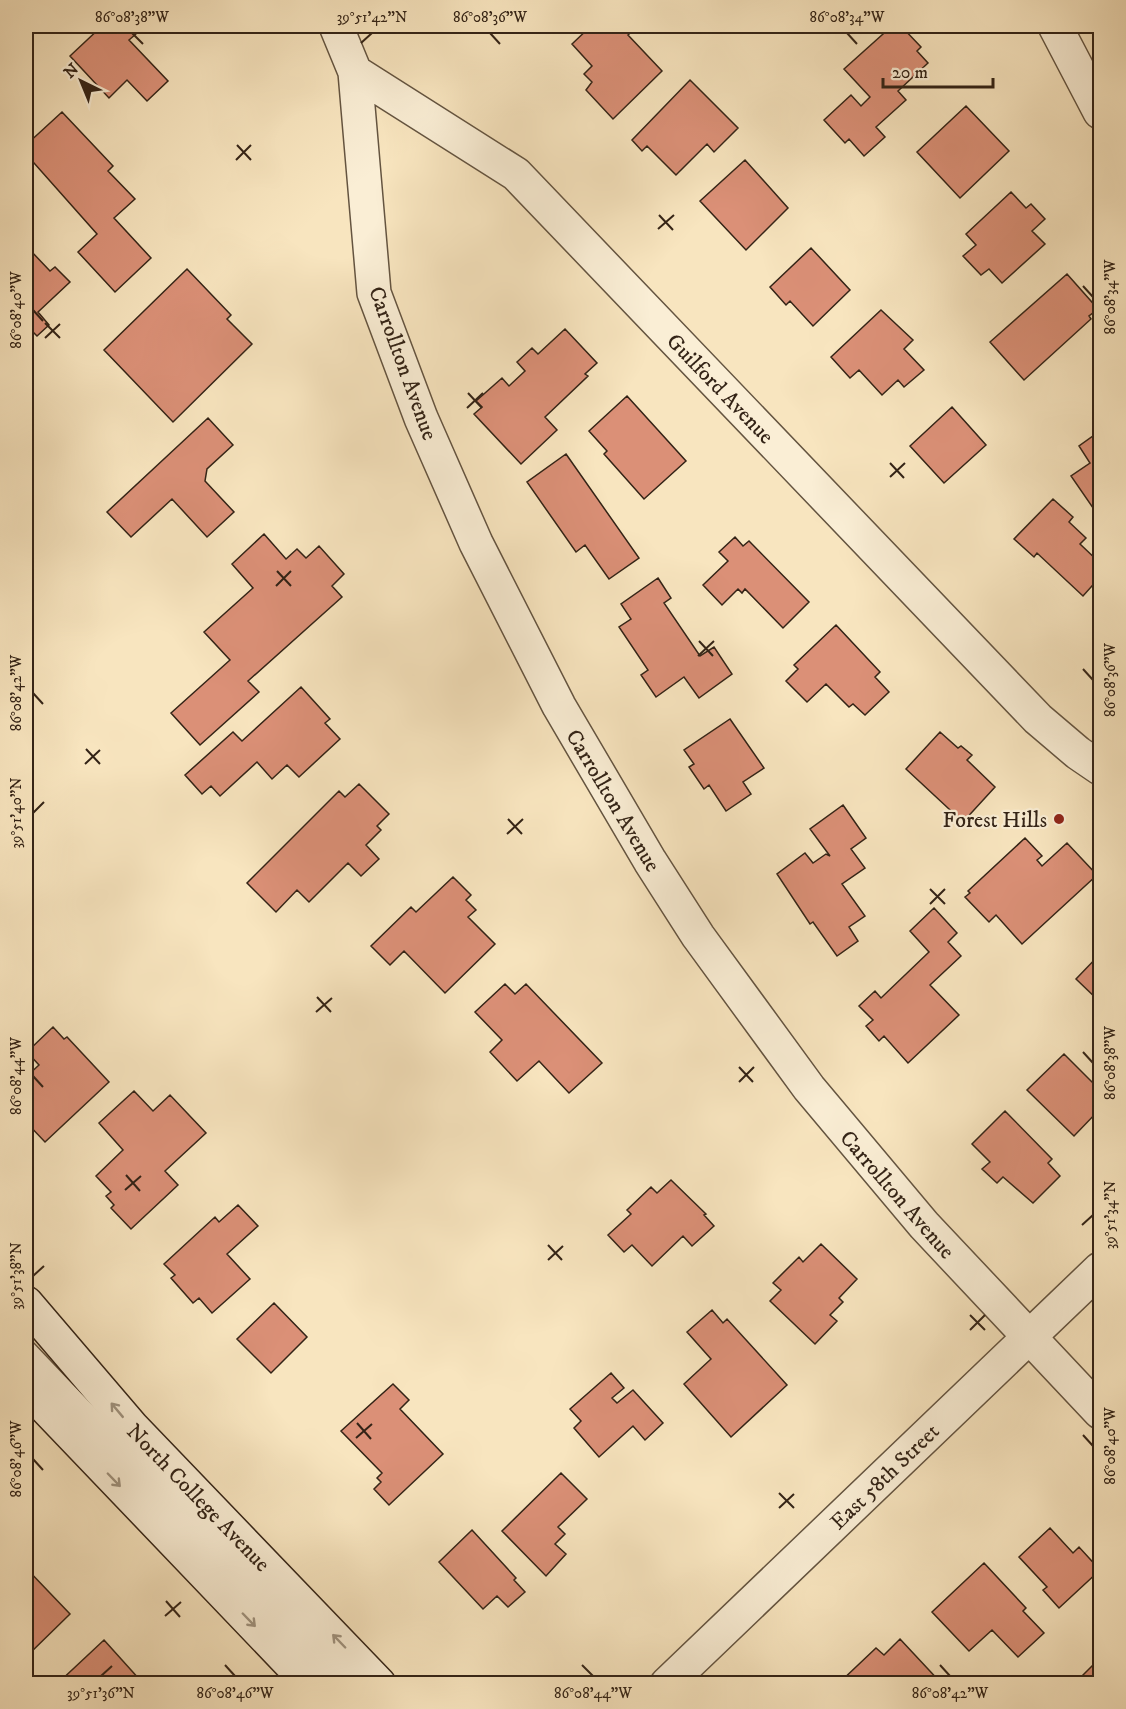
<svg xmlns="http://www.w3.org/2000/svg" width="1126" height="1709" viewBox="0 0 1126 1709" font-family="'IM FELL DW Pica',serif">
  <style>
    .building { fill: #db9077; stroke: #332316; stroke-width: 1.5 }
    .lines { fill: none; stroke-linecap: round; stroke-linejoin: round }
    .lane-casing { stroke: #645440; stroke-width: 24 }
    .street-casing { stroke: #645440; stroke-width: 36 }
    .secondary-casing { stroke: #332316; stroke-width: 36 }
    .lane { stroke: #faeed5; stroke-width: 21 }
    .street { stroke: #faeed5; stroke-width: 33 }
    .secondary { stroke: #faeed5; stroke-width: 33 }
    .oneway { stroke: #a0937f }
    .ticks { fill: none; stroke: #332316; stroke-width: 2 }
    .poi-dot { fill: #8f2418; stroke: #faeed5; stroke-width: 2 }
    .labels { text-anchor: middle; stroke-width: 4.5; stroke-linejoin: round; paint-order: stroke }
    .street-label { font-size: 22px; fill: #332316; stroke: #faeed5 }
    .poi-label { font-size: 22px; fill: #332316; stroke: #faeed5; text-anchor: end }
    .neatline { fill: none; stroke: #332316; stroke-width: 2 }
    .ticks-label { font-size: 15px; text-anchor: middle; fill: #332316 }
  </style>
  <rect width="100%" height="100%" fill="#f8e5bf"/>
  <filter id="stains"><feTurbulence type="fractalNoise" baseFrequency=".00333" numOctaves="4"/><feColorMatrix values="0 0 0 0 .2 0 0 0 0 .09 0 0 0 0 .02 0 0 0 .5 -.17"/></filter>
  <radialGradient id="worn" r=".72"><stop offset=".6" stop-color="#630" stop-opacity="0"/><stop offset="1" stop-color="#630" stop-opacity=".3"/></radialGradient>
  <path class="building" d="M102,26H129L137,33L129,40L168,81L147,101L127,80L109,98L70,56Z
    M591,26H638L628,35L662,71L613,119L586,90L592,82L584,74L592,66L572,44Z
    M892,26H901L921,47L917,51L928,63L898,91L906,100L876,127L885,137L864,156L849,139L845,143L824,120L851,95L861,106L870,97L844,69Z
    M690,80L738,128L714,152L707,144L676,175L647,146L642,151L632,140Z
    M966,106L1009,151L960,198L917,152Z
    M62,112L113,166L108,171L135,199L114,218L151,258L115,292L78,252L97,234L26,154V145Z
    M745,160L788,208L746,250L700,201Z
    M1011,192L1026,208L1031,204L1045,219L1032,231L1045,244L1002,283L989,269L981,275L963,256L976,245L966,234Z
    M811,248L850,290L813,326L790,301L786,305L770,287Z
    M30,250L50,271L55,267L70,282L38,312L49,325L37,336L26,325V255Z
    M187,269L231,315L227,319L252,344L173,422L104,350Z
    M1067,274L1098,309L1089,316L1091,319L1024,380L990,342Z
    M881,310L913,340L904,349L924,370L904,387L898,380L882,395L859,370L850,378L831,357Z
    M565,329L597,363L585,374L588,376L545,417L557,430L521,464L474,414L482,407L476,401L502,378L509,386L525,371L517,362L532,348L538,354Z
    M627,396L686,461L644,499L604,454L607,451L589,431Z
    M952,407L986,445L944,483L910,446Z
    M208,418L233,445L207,469L205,481L234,512L207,537L172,499L131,537L107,512Z
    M1100,431V518L1071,476L1090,463L1079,446Z
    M566,454L639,558L609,579L585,545L576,552L527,482Z
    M1053,499L1073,517L1069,522L1086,538L1080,544L1100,563L1097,566L1100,570V577L1083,596L1037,553L1034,557L1014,539Z
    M264,534L286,559L297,549L306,558L319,546L344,574L332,586L342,597L248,681L259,692L200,745L171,713L230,660L204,632L253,588L232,564Z
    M735,537L743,546L749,541L809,602L783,628L745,589L742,593L738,589L722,605L703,585L728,561L719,552Z
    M658,578L671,598L664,603L700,656L714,647L732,674L699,698L684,677L656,697L641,675L648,670L619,627L631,619L621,604Z
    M836,625L880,672L875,677L889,692L865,715L853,704L849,707L826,684L807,702L786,681L798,669L794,665Z
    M301,687L330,719L325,723L340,739L299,777L287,765L272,779L257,762L220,796L211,786L202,794L185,775L233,732L242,741Z
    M730,719L764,768L743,782L751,794L726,811L709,785L704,789L689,767L694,764L684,750Z
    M940,732L958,748L961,746L972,755L967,760L995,787L963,822L906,769Z
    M359,784L389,814L377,826L381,830L366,845L379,859L361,876L348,863L309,902L297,890L276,912L247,883L339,791L345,797Z
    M843,805L866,838L851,849L865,868L842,884L865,916L849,927L858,941L837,956L813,922L810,924L777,874L805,853L813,863L826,854L830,856L810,829Z
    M1025,838L1042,856L1037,860L1042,866L1067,843L1097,875L1022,944L996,915L989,922L965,897L970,893L968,891Z
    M453,877L471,895L466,900L476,910L468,917L495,944L445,993L404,951L390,965L371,946L411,907L416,912Z
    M934,908L957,933L948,942L961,956L930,985L959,1015L908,1063L884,1036L879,1041L866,1026L873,1020L859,1006L875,991L881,998L929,952L910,931Z
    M1100,954V997L1098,1000L1076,979Z
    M505,984L515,994L526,984L602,1063L569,1093L539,1061L517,1081L490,1052L502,1040L475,1012Z
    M53,1027L64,1039L67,1037L109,1082L45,1142L26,1122L28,1102L26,1099V1077L39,1065L27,1052Z
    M1064,1054L1100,1090V1109L1074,1136L1027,1090Z
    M134,1091L153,1111L170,1095L206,1133L165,1171L178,1185L131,1229L111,1208L114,1205L106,1196L111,1192L96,1176L123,1150L99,1123Z
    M1005,1111L1052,1159L1048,1163L1060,1176L1033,1203L1003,1177L997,1183L982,1169L990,1162L972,1144Z
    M671,1180L706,1214L704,1215L714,1226L692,1246L683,1236L652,1266L632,1245L624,1252L608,1235L631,1214L627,1210L651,1187L657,1193Z
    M238,1205L258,1226L227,1254L250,1279L212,1313L199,1298L193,1303L171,1278L175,1275L164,1264L215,1217L219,1222Z
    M821,1244L857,1279L839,1298L843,1302L830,1315L837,1321L815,1344L770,1301L781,1290L773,1283L799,1257L803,1262Z
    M274,1303L307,1337L271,1373L237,1339Z
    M712,1310L723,1323L727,1319L787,1385L731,1437L684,1384L711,1359L687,1332Z
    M611,1373L624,1388L612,1398L617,1403L633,1390L663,1423L645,1440L633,1426L599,1457L574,1428L581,1421L570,1409Z
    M393,1384L409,1400L400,1409L443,1454L389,1505L374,1489L381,1482L377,1478L382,1473L341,1431Z
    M561,1473L587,1499L558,1527L565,1534L555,1544L566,1554L546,1576L502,1531Z
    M1050,1528L1073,1553L1079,1547L1100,1570L1059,1608L1043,1590L1047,1587L1019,1557Z
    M472,1530L516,1578L514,1580L525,1592L508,1607L497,1596L483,1609L439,1562Z
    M984,1563L1026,1608L1023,1611L1044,1633L1018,1657L992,1630L969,1651L932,1612Z
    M26,1568L70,1614L26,1657Z
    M900,1639L942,1684H838L876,1648L884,1655Z
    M104,1640L140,1680L136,1684H57Z
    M1100,1658V1684H1074Z"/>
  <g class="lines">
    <g class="lane-casing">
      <path id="lane" d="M26,1351L343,1684"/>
    </g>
    <g class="street-casing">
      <path id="street" d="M336,26L355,72L516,174L1038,719L1078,753L1100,768
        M1055,26L1100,112
        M355,72L374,293L421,418L476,543L559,706L650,861L698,936L809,1088L924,1225L1100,1412
        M667,1684L1100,1269"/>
    </g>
    <g class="secondary-casing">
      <path id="secondary" d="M26,1303L132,1427L379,1684
        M26,1387L310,1684"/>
    </g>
    <use href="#lane" class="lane"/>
    <use href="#street" class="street"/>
    <use href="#secondary" class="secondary"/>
  </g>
  <defs><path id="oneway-shaft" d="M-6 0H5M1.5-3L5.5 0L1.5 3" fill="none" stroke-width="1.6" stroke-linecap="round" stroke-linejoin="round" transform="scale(1.5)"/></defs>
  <g class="oneway">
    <use href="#oneway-shaft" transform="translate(117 1410) rotate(-130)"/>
    <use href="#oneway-shaft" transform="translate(114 1480) rotate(46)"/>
    <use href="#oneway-shaft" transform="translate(249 1620) rotate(46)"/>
    <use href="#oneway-shaft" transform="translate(339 1641) rotate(-134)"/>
  </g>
  <path class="ticks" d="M132,33L143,44M490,33L500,44M847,33L857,44M361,43L372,33M237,145L251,160M236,160L251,145M659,215L673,230M658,229L674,215M1083,286L1093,297M33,310L43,321M45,323L60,338M45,338L60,324M468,393L482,408M467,408L483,393M890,463L904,478M890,477L905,463M277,571L291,586M276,586L291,571M699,641L713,656M698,656L714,641M1083,669L1093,680M33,693L43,704M86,749L100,764M85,764L100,750M33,813L44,802M508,819L522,834M507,834L523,819M930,889L945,904M930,904L945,889M317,997L331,1012M316,1012L332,998M1083,1052L1093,1063M739,1067L753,1082M33,1076L43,1087M739,1082L754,1067M126,1175L140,1191M125,1190L141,1176M1082,1225L1093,1215M548,1245L562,1260M548,1260L563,1246M33,1276L44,1266M970,1315L985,1330M970,1330L985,1315M357,1423L371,1439M1083,1435L1093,1446M356,1438L372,1424M33,1459L43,1470M779,1493L794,1508M779,1508L794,1494M166,1601L180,1617M165,1616L181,1602M225,1665L235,1676M582,1665L593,1676M940,1665L950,1676M101,1676L112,1666"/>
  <circle class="poi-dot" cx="1059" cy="819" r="6"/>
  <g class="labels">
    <g class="street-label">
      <text transform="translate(404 363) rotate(70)" y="8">Carrollton Avenue</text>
      <text transform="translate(721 388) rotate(46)" y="8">Guilford Avenue</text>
      <text transform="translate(614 800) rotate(59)" y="8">Carrollton Avenue</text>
      <text transform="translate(898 1194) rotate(49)" y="8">Carrollton Avenue</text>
      <text transform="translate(884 1476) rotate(-44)" y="8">East 58th Street</text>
      <text transform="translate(199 1497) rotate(46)" y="8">North College Avenue</text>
    </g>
    <g class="poi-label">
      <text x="1047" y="827">Forest Hills</text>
    </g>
  </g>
  <rect width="1126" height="1709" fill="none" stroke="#f8e5bf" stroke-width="66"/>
  <g transform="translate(81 81) rotate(317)" stroke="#faeed5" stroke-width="4.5" paint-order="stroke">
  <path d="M0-4.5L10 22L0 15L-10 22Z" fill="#332316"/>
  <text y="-9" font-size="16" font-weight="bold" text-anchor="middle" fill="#332316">N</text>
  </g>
  <path d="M883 78v9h110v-9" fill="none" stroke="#332316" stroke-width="3"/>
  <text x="892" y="78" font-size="18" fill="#332316" stroke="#faeed5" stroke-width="4.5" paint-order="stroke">20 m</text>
  <rect x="33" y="33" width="1060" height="1643" class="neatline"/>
  <g class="ticks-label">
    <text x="132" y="22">86°08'38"W</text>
    <text x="372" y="22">39°51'42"N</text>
    <text x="490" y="22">86°08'36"W</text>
    <text x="847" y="22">86°08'34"W</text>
    <text transform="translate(1110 297) rotate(-90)" y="5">86°08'34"W</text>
    <text transform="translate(16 310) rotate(-90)" y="5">86°08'40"W</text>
    <text transform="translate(1110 680) rotate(-90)" y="5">86°08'36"W</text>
    <text transform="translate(16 693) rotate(-90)" y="5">86°08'42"W</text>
    <text transform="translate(16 813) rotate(-90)" y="5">39°51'40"N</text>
    <text transform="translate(1110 1063) rotate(-90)" y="5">86°08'38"W</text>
    <text transform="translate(16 1076) rotate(-90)" y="5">86°08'44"W</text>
    <text transform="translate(1110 1215) rotate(-90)" y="5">39°51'34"N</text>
    <text transform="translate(16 1276) rotate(-90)" y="5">39°51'38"N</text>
    <text transform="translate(1110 1446) rotate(-90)" y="5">86°08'40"W</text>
    <text transform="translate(16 1459) rotate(-90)" y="5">86°08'46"W</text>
    <text x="101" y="1698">39°51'36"N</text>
    <text x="235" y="1698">86°08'46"W</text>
    <text x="593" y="1698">86°08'44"W</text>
    <text x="950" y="1698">86°08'42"W</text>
  </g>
  <rect width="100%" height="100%" filter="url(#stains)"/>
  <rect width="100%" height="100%" fill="url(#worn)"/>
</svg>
